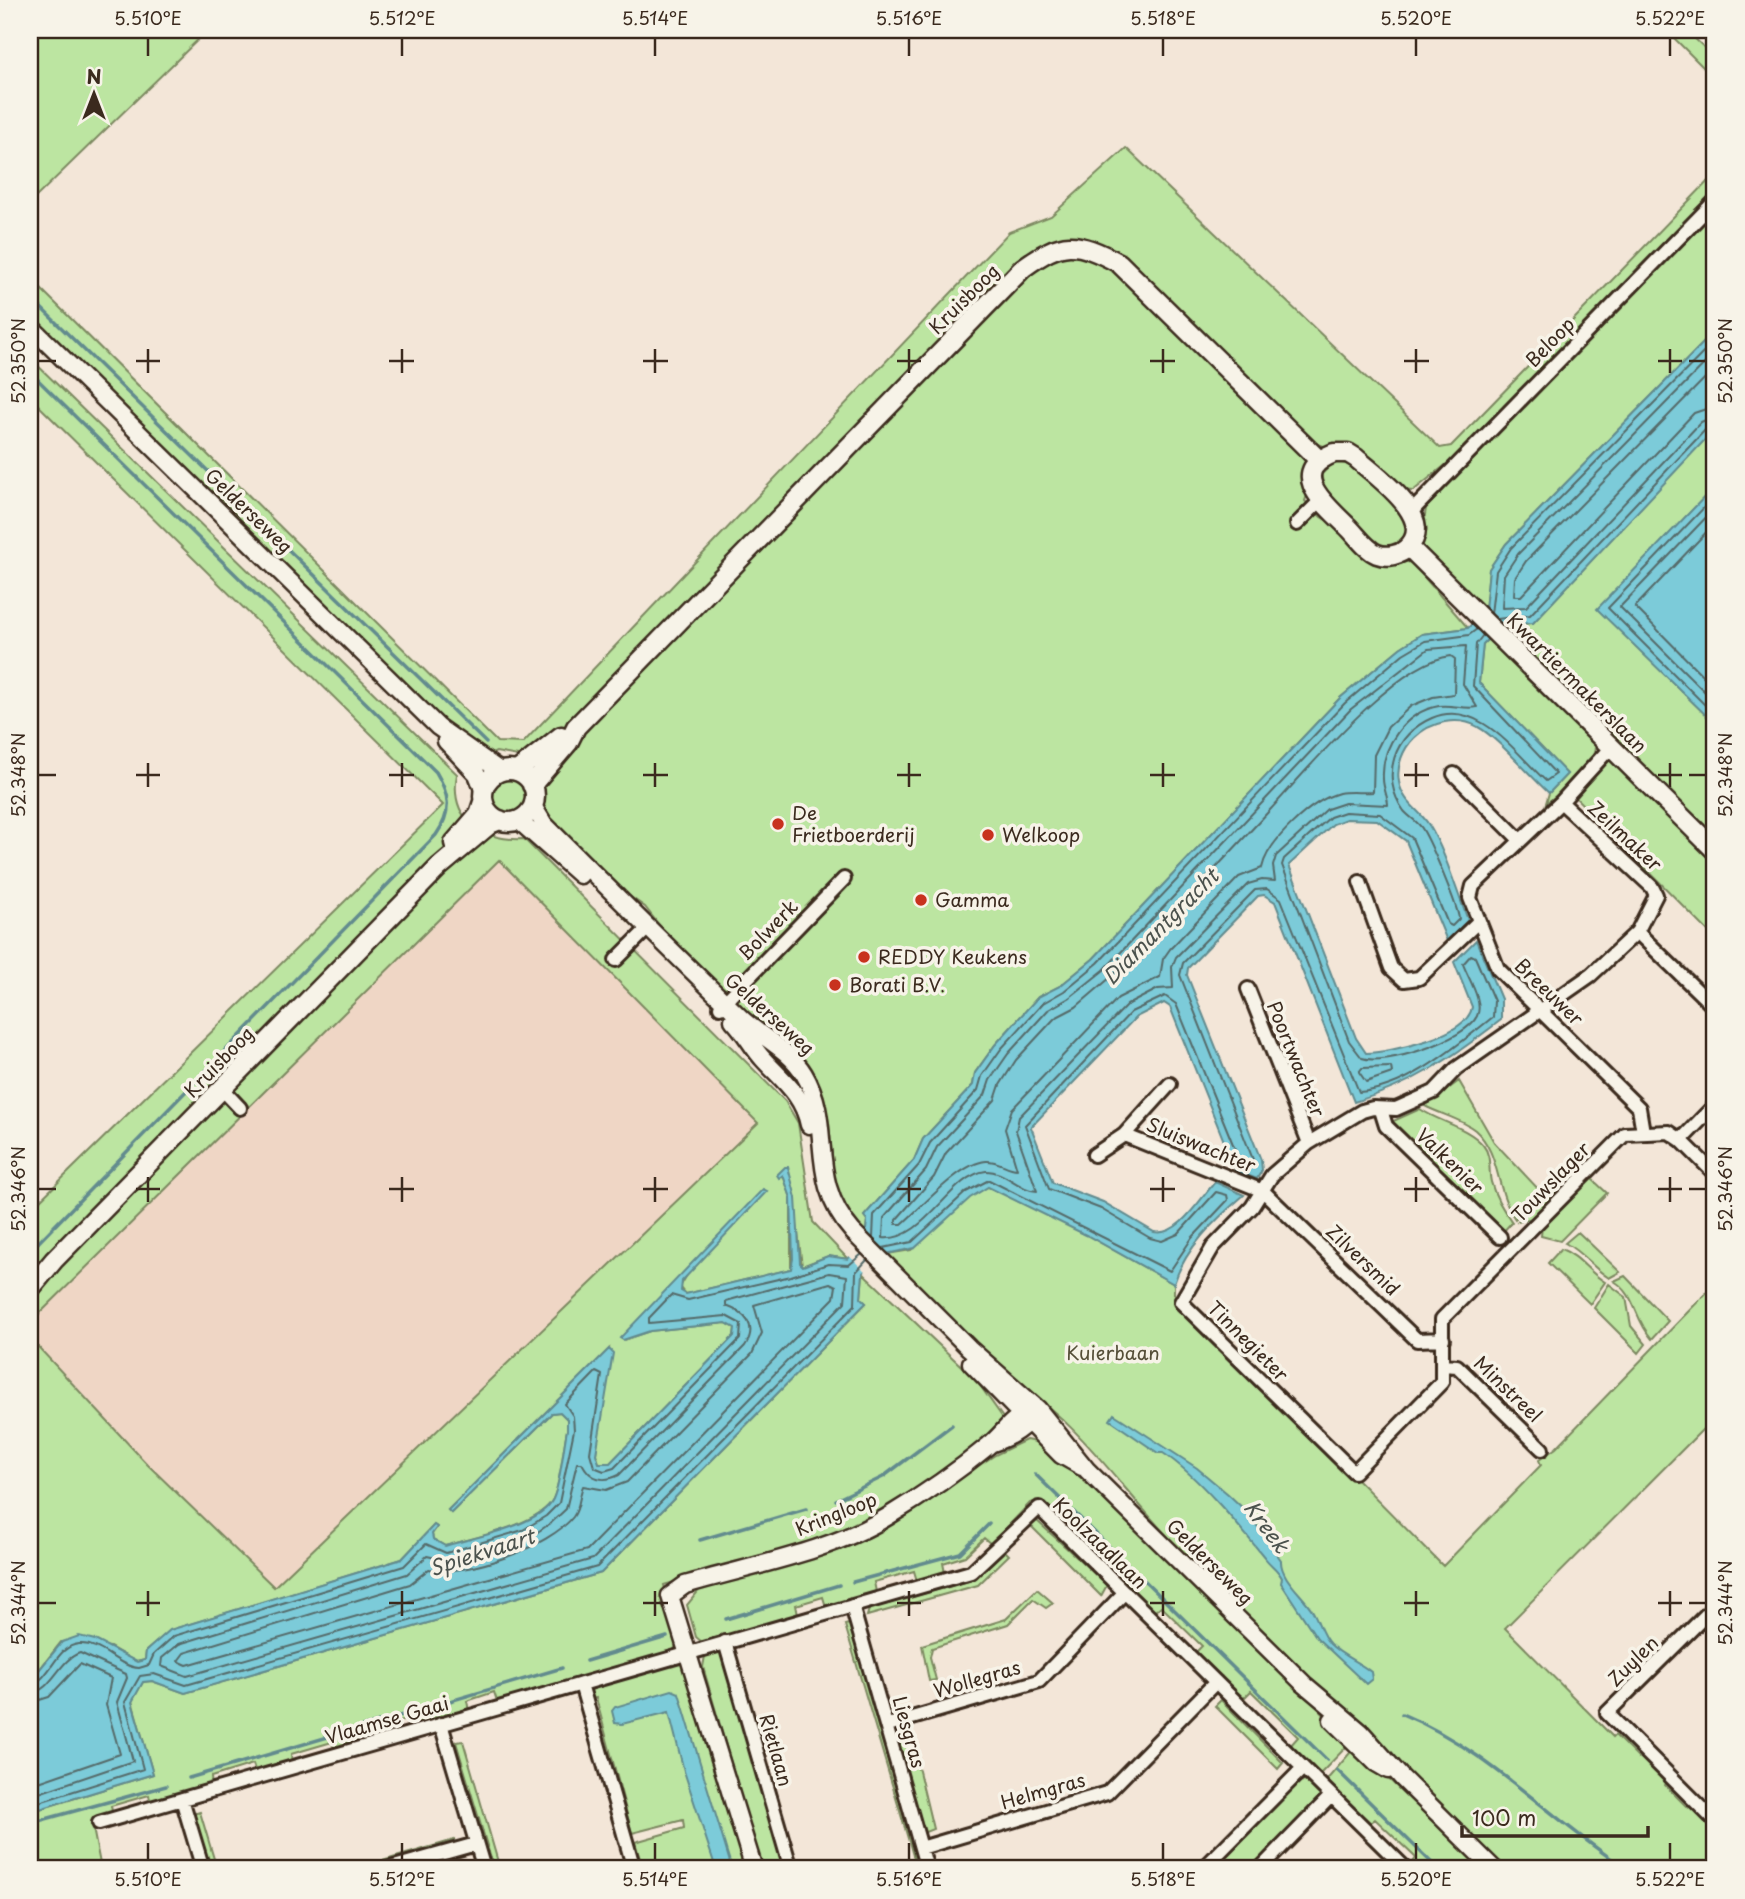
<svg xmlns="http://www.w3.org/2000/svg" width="1745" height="1899" viewBox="0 0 1745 1899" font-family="'Playpen Sans',sans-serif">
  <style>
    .built { fill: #efd6c5 }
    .green { fill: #bce5a1; stroke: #7c8860; stroke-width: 2 }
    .water { fill: #7ccbd9; stroke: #628b8e; stroke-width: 2 }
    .pier { fill: #f3e6d8 }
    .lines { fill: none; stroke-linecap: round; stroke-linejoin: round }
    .shore { stroke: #556a69; stroke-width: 2 }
    .stream { stroke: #628b8e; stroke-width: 3.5 }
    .minor-casing { stroke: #3b2a1e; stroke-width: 18 }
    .tertiary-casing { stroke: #3b2a1e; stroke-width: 21 }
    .secondary-casing { stroke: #3b2a1e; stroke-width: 23 }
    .minor { stroke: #f7f3e8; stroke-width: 12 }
    .tertiary { stroke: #f7f3e8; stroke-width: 16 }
    .secondary { stroke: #f7f3e8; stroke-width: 18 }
    .ticks { fill: none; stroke: #3b2a1e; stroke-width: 2.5 }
    .poi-dot { fill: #c8321e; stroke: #f7f3e8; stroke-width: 2.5 }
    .labels { text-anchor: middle; stroke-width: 7; stroke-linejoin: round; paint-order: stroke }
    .street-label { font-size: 19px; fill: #3b2a1e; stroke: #f7f3e8 }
    .poi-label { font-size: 19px; fill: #3b2a1e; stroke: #f7f3e8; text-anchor: start }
    .park-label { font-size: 19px; fill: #554f38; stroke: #f7f3e8 }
    .water-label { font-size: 21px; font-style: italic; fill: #4b524d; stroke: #f7f3e8 }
    .neatline { fill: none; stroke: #3b2a1e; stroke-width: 2.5 }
    .ticks-label { font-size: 18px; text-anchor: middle; fill: #3b2a1e }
  </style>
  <rect width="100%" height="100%" fill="#f3e6d8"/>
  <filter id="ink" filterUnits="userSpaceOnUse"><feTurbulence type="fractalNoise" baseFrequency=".0143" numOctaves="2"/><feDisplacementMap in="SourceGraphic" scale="14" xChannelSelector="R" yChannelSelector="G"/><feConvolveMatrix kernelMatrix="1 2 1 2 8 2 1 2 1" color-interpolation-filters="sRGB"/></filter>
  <g filter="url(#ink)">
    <path class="built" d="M499,860L759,1123L274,1587L147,1464L30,1338V1323Z"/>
    <path class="green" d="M30,30H208L30,203Z
      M1666,30H1686L1715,58V79Z
      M1126,148L1440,448L1451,446L1715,174V192L1458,455L1413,491L1401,490L1338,446L1326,447L1316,443L1120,260L1090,244L1022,265L551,741L529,758L496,752L485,757L445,725L30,317V278L497,742L523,743L1009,232L1051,216Z
      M1715,207V331L1506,544L1489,569L1485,610L1425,550L1421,540L1426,508Z
      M1068,250L1111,264L1306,459L1308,492L1305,501L1321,517L1399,560L1412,563L1468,628L1422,634L1400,648L1340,698L1093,959L1060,986L1038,997L995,1045L975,1073L973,1085L923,1139L914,1160L864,1216L867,1220L865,1240L837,1211L829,1123L824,1098L811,1075L670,939L645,907L612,884L539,811L544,791L542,779L584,729L1027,271Z
      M30,358L457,774C449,820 482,841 524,839L785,1101L798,1123L813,1222L848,1259L828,1256L802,1266L792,1183L787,1173L783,1175L791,1198V1269L686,1294L680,1287L687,1275L623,1340L650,1331L726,1323L735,1328L734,1336L610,1463H599L596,1454L609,1349L448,1510L451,1513L552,1413L560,1412L567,1419V1430C563,1449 561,1482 553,1499C540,1525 471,1538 445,1546L433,1539L432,1534L437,1527L434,1525L402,1559L171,1630L146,1651L145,1660L136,1662L110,1647L61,1642L30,1681V1338L147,1464L274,1587L758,1123L499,860L30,1323V1210L443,805L30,397Z
      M1715,428V486L1598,609L1715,724V839L1501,625L1533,623Z
      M1335,461L1360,468L1405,516L1408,533L1399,544C1394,546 1389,548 1383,546C1365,541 1319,494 1322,474Z
      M1490,637L1595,741C1599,764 1563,792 1546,803L1549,793L1567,774L1479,683L1483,644Z
      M1610,757L1715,861V938L1576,798Z
      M491 796a17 17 0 1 1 34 0a17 17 0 1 1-34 0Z
      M1459,1081L1494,1142L1541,1192L1515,1219C1495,1190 1501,1153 1475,1130C1463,1120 1440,1114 1425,1106Z
      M1420,1109C1439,1122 1468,1127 1483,1145C1492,1156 1488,1170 1491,1182C1495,1197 1503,1210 1512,1222L1502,1233L1391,1122Z
      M992,1176L1087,1235L1174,1284V1294L1443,1566L1541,1465L1539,1460L1556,1448L1715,1284V1417L1505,1628L1613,1737L1615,1735L1638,1758L1642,1755L1668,1780L1665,1785L1688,1808L1693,1804L1713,1825L1710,1828L1715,1833V1869H1504C1394,1760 1282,1652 1173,1542C1122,1490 1073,1413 1008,1380L881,1255L911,1250Z
      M1591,1178L1607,1193L1560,1241L1541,1236L1542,1226Z
      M1552,1186L1559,1192L1534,1218L1518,1221Z
      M1578,1232L1620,1272L1609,1278C1592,1267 1583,1253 1565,1243Z
      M1561,1249C1580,1256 1588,1272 1605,1282L1590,1304L1548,1263Z
      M863,1273L976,1380L1003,1418L971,1452L878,1516L827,1538L664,1585L679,1641L673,1651L498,1704L494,1692L467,1701L469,1711L414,1728L410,1718L368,1731L370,1740L335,1751L332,1742L291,1754L292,1763L256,1773L253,1764L211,1777L212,1787L151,1805L149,1795L111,1806L113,1816L95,1821L93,1828L101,1869H37L30,1850V1812L153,1774L132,1701L143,1682L152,1681L185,1693L601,1573L866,1303L861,1299Z
      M1625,1276L1668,1321L1652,1339C1633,1318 1637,1295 1614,1281Z
      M1609,1284L1626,1297L1631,1326L1646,1344L1639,1353L1594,1308Z
      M1026,1440L1041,1443L1114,1507L1304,1693L1350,1743L1321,1773L1317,1774L1290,1746L1298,1737L1251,1691L1242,1700L1195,1653L1202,1646L1161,1606L1154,1612L1100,1560L1106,1552L1065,1511L1058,1518L1041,1501L1030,1503L991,1544L984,1538L965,1556L943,1563L945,1573L917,1581L914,1571L874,1582L876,1592L826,1607L823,1597L796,1605L798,1615L713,1641L703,1643L696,1637L687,1605L700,1589L819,1555L870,1537L995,1455Z
      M1036,1520L1107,1585L1101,1596L1030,1525Z
      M1004,1550L1009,1555L978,1585L867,1616L869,1609L972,1580Z
      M1037,1589L1053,1603L1046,1608L1033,1599L1008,1624L932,1648L930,1657L936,1680L929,1681L922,1645L1006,1619Z
      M853,1623L924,1869H917L845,1625Z
      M712,1651L721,1652L725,1659L787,1869H762L703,1667L705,1656Z
      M675,1662L684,1665L749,1869H643L635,1842L684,1828L683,1820L632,1833L596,1698L589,1700V1693L594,1686Z
      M1221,1700L1283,1763L1278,1769L1215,1706Z
      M904,1732L919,1771L933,1829L923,1833L896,1737Z
      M463,1741L500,1869H494L456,1742Z
      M1355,1747L1483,1869H1415L1411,1865L1416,1858L1375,1819L1369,1824L1325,1782Z
      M1300,1781L1312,1782L1320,1791V1800L1252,1869H1214Z
      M200,1812L217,1869H209L193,1814Z
      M454,1840L455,1844L372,1869H355Z"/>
    <path class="water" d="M1715,331V429L1533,623L1501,625L1483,644L1479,683L1567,774L1549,793C1531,777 1497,737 1478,727C1458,715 1430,722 1414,738C1403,749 1396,766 1399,782C1403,803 1419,809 1429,825C1446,853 1456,890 1468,920L1447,941L1406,841L1377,820L1346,819L1333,824L1289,865L1356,1038L1366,1053C1391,1052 1468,1036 1472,1007L1454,962L1476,940L1501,999V1020C1453,1057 1413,1085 1354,1102L1275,902L1264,895L1258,896L1188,968L1187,975L1261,1160L1262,1170L1257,1179L1236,1171L1170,1007L1164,1003L1136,1017L1031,1127L1053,1183L1103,1202L1154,1232C1178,1237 1200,1199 1215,1182L1244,1195C1216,1219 1185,1248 1174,1284L1088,1236L988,1187L970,1198L915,1248L881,1255L863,1273L861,1298L866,1303L601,1573L185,1693L152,1681L143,1682L132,1702L153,1774L30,1812V1681L62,1642L79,1636L95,1640L137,1662L145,1660L146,1651L170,1630L402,1559L434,1525L437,1527L432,1534L433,1539L445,1546C471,1538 540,1526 553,1499C561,1482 563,1449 567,1430V1419L560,1412L552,1413L451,1513L448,1510L609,1349L613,1353L596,1454L599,1463H610L734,1336L735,1328L726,1323L650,1331L623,1340L620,1338L763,1189L767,1191L682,1281L681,1291L686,1294L791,1269L793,1259L791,1198L783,1175L779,1178L777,1175L785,1167H788L796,1198L800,1263L803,1266L828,1256L848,1259L865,1240L867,1220L864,1216L914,1160L923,1139L973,1085L975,1073L995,1045L1038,997L1060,986L1093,959L1340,698L1400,648L1422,634L1468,628L1485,610L1489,569L1506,544Z
      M1715,486V724L1597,609Z
      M1114,1414L1197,1468L1228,1494L1248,1513L1281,1560C1280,1578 1303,1595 1312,1610C1319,1621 1321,1635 1330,1644C1342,1656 1359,1662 1371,1672L1372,1679L1366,1684L1317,1638L1281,1583L1282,1578C1277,1568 1271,1566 1265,1558C1239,1526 1197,1475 1163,1453H1158L1110,1420Z
      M672,1690L679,1693L732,1869H716L684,1771L669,1712L622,1724L615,1723L612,1711L615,1707Z"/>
    <path class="pier" d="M862,1239L883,1259L868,1274L847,1254Z"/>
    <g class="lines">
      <path class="shore" d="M1715,353L1518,554L1504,575L1502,608L1526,607L1701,422L1715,416
        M1715,368L1526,561L1515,578L1514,596H1521L1694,413L1715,406
        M1715,496L1608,608L1715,715
        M1715,508L1620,607L1715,702
        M1715,523L1635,607L1715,688
        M1491,614L1496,571L1511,548L1715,341
        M1497,619L1530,615L1707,428L1715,425
        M1466,646L1463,684L1477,707C1467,710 1451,704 1439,706C1405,712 1381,746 1383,779C1383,788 1388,797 1388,805L1345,803L1327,809L1276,856L1273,866L1275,881L1262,880L1248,884L1176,957L1172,967L1173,988L1158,989L1127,1005L1019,1117L1016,1131L1037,1191C1020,1191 1004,1170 986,1171C950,1175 925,1242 883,1238L884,1218L926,1170L937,1147L985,1095L990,1080L1008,1054L1048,1010L1069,998L1104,970L1351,709L1428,649Z
        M1451,656L1455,659L1454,694L1433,697L1411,706L1388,727L1374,755L1373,792C1362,793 1350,791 1339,793C1312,800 1267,842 1262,868L1239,877L1170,949L1163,959L1160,977L1118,998L1012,1109L1005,1129L1017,1169C1007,1169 998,1160 986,1161C960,1163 922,1207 902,1224H896V1220L934,1177L946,1153L995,1100L1000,1085L1016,1060L1055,1018L1076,1007L1111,977C1165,922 1218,866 1270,810C1308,769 1397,661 1451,656Z
        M1391,1067L1392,1073L1366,1082L1359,1072L1362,1068Z
        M873,1238L874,1215L919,1165L930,1143L978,1090L982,1076L1001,1049L1043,1003L1064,991L1098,963L1345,703L1403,654L1425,641L1469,635L1477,629
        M883,1248L912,1242L966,1192L989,1180L1170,1271L1192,1238L1228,1200L1227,1195L1216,1192L1178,1234L1162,1241L1150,1238L1101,1209L1049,1189L1025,1125L1131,1012L1165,996L1176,1004L1241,1164L1254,1168V1162L1180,975L1183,963L1255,890L1267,889L1281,899L1359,1092C1409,1088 1456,1046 1493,1017L1494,1001L1475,957L1471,955L1463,964C1468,978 1484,1002 1477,1016C1466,1040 1385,1066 1362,1058L1349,1041L1282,865L1284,859L1330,817L1345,812L1380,814L1412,838L1448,924L1452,926L1459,919C1458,907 1431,843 1423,830C1419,822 1410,818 1404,811C1379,777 1394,734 1432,718C1479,698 1516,754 1546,781L1556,774L1473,686L1476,644L1483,635
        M829,1273L847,1276L845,1302L593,1559L187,1676L161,1666L162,1658L179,1644L407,1574L427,1556L449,1561L530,1537L551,1523L566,1509L577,1463H582C590,1479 603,1483 619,1475L745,1346C758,1326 746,1313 726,1306V1301Z
        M830,1283L836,1286L834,1298L587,1550L187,1665L178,1661L184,1653L410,1584L429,1569C465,1578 550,1546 573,1517C580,1508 579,1496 583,1486L606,1490L627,1482L752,1354L762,1333L754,1305Z
        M30,1684C50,1682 55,1646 79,1644C101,1642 118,1667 139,1668L149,1665L154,1654L174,1636L404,1566L426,1544L446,1553L523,1530L546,1516L559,1503L574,1430L573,1416L565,1404L596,1372L602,1375L590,1453L594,1467L604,1471L614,1468L740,1339L741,1324L726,1316L649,1323V1318L671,1295L688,1300L791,1276L828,1264L849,1265L862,1254
        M30,1693C53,1691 58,1660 80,1653L126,1674L127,1678L117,1702L133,1761L30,1796
        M30,1703L49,1697L80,1664L111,1678L106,1705L120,1754L30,1785
        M30,1805L143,1769L125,1702L140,1676L154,1674L186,1685L597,1567L855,1305L856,1272L867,1260"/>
      <path class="stream" d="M30,297L486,743
        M30,372L436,772C450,795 452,812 436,835L30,1251
        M1035,1474L1134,1571
        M836,1500L883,1477L952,1425
        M700,1540L806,1509
        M1144,1580L1327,1760
        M853,1582L960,1553L989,1524
        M726,1619L839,1585
        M586,1661L667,1637
        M1402,1714C1487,1749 1550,1819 1626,1869
        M1337,1770L1438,1869
        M189,1778L562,1668
        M31,1823L166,1786"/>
      <g class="minor-casing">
        <path id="minor" d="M1412,511L1715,201
          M1297,524L1320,501
          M1611,747L1561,802L1473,886L1470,898L1498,969L1639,1108L1643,1132
          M1454,774L1520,840
          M1561,802L1652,887L1656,895L1637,932L1591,975L1456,1069L1434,1092L1396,1109L1373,1108L1362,1111L1309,1143L1272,1175L1252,1207L1213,1247L1181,1302L1354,1472L1442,1382V1319L1625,1134L1669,1132L1681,1140L1715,1105
          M1360,882L1391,968L1404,980L1419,978L1479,921
          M1637,932L1715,1008
          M616,960L648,928
          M1248,989L1309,1143
          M720,1007L844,879
          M1170,1084L1124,1135L1263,1191L1417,1340L1443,1339
          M222,1089L240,1108
          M1381,1110L1386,1126L1500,1237
          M1681,1140L1715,1174
          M1094,1155L1124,1135
          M1443,1365L1457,1366L1542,1449
          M852,1606L927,1869
          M1715,1606L1607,1713L1715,1821
          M725,1642L791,1869
          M581,1684L634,1869
          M441,1724L484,1869
          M888,1725L1039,1681L1125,1592
          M182,1799L203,1869
          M99,1823L971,1572L1039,1508L1406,1869
          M921,1848L1107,1793L1216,1682
          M387,1869L476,1844
          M1203,1869L1303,1768
          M1260,1869L1331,1796"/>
      </g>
      <g class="tertiary-casing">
        <path id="tertiary" d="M30,326L438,727L500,771
          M446,741L477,774L483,789
          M533,806L544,824C609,889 674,954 741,1018C761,1037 789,1049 804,1074C835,1126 805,1178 853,1232L969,1348L1038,1409L1087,1470L1304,1684L1361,1732L1402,1778L1494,1869
          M518,820L580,875
          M733,1020C745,1032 752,1047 763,1059C783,1081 803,1095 809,1125
          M971,1363L1061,1455L1082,1467
          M1332,1720L1376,1763L1388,1770
          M754,1869L670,1596L685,1585C749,1566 830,1552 887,1517C922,1496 957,1472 988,1446C1008,1430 1009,1417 1038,1409C1026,1428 1011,1437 990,1444"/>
      </g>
      <g class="secondary-casing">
        <path id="secondary" d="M1334,453H1348L1356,458C1376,476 1439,519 1407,548C1400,555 1387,558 1377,554C1365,549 1356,534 1346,525C1326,505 1285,472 1334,453Z
          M1409,547L1715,850
          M483 796a26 26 0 1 1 52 0a26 26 0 1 1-52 0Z
          M517,771L561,736
          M532,785L568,743L576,727L1023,268C1063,239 1075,240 1119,263L1320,461
          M454,843L479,814L483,802
          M30,1289L54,1260L439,867L490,824L500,820"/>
      </g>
      <use href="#minor" class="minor"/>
      <use href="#tertiary" class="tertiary"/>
      <use href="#secondary" class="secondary"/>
    </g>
  </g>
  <path class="ticks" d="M148,38V56M402,38V56M655,38V56M909,38V56M1163,38V56M1416,38V56M1670,38V56M148,349V373M402,349V373M655,349V373M909,349V373M1163,349V373M1416,349V373M1670,349V373M38,361H56M136,361H160M389,361H414M643,361H668M897,361H921M1150,361H1175M1404,361H1429M1658,361H1682M1689,361H1706M148,763V787M402,763V787M655,763V787M909,763V787M1163,763V787M1416,763V787M1670,763V787M38,775H56M136,775H160M389,775H414M643,775H668M897,775H921M1150,775H1175M1404,775H1429M1658,775H1682M1689,775H1706M148,1177V1202M402,1177V1202M655,1177V1202M909,1177V1202M1163,1177V1202M1416,1177V1202M1670,1177V1202M38,1189H56M136,1189H160M389,1189H414M643,1189H668M897,1189H921M1150,1189H1175M1404,1189H1429M1658,1189H1682M1689,1189H1706M148,1591V1616M402,1591V1616M655,1591V1616M909,1591V1616M1163,1591V1616M1416,1591V1616M1670,1591V1616M38,1603H56M136,1603H160M389,1603H414M643,1603H668M897,1603H921M1150,1603H1175M1404,1603H1429M1658,1603H1682M1689,1603H1706M148,1843V1860M402,1843V1860M655,1843V1860M909,1843V1860M1163,1843V1860M1416,1843V1860M1670,1843V1860"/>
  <g class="poi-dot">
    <circle cx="778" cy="824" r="7"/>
    <circle cx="988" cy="835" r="7"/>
    <circle cx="921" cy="900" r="7"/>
    <circle cx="864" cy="957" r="7"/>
    <circle cx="835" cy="985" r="7"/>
  </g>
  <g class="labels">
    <g class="street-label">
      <text transform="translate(964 299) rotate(-45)" y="7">Kruisboog</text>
      <text transform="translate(1550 342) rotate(-46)" y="7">Beloop</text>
      <text transform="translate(249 511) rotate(44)" y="7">Gelderseweg</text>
      <text transform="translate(1577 683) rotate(45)" y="7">Kwartiermakerslaan</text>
      <text transform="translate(1625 836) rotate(43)" y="7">Zeilmaker</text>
      <text transform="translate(768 930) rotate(-46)" y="7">Bolwerk</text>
      <text transform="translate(1549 992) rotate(44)" y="7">Breeuwer</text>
      <text transform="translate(770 1014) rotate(42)" y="7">Gelderseweg</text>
      <text transform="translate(1296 1059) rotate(68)" y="7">Poortwachter</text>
      <text transform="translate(219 1062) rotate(-46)" y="7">Kruisboog</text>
      <text transform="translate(1201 1145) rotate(22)" y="7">Sluiswachter</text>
      <text transform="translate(1450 1161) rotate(44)" y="7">Valkenier</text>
      <text transform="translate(1551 1182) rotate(-46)" y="7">Touwslager</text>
      <text transform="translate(1363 1260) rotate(44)" y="7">Zilversmid</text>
      <text transform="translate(1248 1341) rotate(45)" y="7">Tinnegieter</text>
      <text transform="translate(1508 1389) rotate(44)" y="7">Minstreel</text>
      <text transform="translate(836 1514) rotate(-22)" y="7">Kringloop</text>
      <text transform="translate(1100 1543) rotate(44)" y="7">Koolzaadlaan</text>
      <text transform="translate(1210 1562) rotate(45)" y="7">Gelderseweg</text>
      <text transform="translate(1633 1661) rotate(-45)" y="7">Zuylen</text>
      <text transform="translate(977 1679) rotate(-16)" y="7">Wollegras</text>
      <text transform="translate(387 1720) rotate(-16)" y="7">Vlaamse Gaai</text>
      <text transform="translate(909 1732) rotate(74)" y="7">Liesgras</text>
      <text transform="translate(776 1750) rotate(74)" y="7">Rietlaan</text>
      <text transform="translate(1043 1791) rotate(-16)" y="7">Helmgras</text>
    </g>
    <g class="poi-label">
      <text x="792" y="820">De<tspan x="792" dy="22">Frietboerderij</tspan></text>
      <text x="1002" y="842">Welkoop</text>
      <text x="935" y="907">Gamma</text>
      <text x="878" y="964">REDDY Keukens</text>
      <text x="849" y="992">Borati B.V.</text>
    </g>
    <g class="park-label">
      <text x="1113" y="1360">Kuierbaan</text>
    </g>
    <g class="water-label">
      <text transform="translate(1161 927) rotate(-45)" y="7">Diamantgracht</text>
      <text transform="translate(1266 1527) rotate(53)" y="7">Kreek</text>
      <text transform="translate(482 1553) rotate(-18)" y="7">Spiekvaart</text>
    </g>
  </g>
  <rect width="1745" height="1899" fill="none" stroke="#f7f3e8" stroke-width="77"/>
  <g transform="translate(94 94)" stroke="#f7f3e8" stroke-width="5" paint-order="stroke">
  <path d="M0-5L12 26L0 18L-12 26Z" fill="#3b2a1e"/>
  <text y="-10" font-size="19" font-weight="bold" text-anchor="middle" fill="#3b2a1e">N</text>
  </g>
  <path d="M1462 1826v10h186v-10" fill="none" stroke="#3b2a1e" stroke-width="3.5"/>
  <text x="1472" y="1826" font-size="21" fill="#3b2a1e" stroke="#f7f3e8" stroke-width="5" paint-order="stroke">100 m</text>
  <rect x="38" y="38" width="1668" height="1822" class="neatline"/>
  <g class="ticks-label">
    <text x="148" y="25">5.510°E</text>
    <text x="402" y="25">5.512°E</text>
    <text x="655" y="25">5.514°E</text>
    <text x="909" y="25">5.516°E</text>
    <text x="1163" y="25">5.518°E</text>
    <text x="1416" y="25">5.520°E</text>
    <text x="1670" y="25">5.522°E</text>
    <text transform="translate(19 361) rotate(-90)" y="6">52.350°N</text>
    <text transform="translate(1726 361) rotate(-90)" y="6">52.350°N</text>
    <text transform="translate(19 775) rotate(-90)" y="6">52.348°N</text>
    <text transform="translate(1726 775) rotate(-90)" y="6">52.348°N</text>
    <text transform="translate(19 1189) rotate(-90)" y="6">52.346°N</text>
    <text transform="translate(1726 1189) rotate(-90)" y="6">52.346°N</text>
    <text transform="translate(19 1603) rotate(-90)" y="6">52.344°N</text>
    <text transform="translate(1726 1603) rotate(-90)" y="6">52.344°N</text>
    <text x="148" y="1886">5.510°E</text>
    <text x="402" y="1886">5.512°E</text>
    <text x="655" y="1886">5.514°E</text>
    <text x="909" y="1886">5.516°E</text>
    <text x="1163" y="1886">5.518°E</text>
    <text x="1416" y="1886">5.520°E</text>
    <text x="1670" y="1886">5.522°E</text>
  </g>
</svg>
